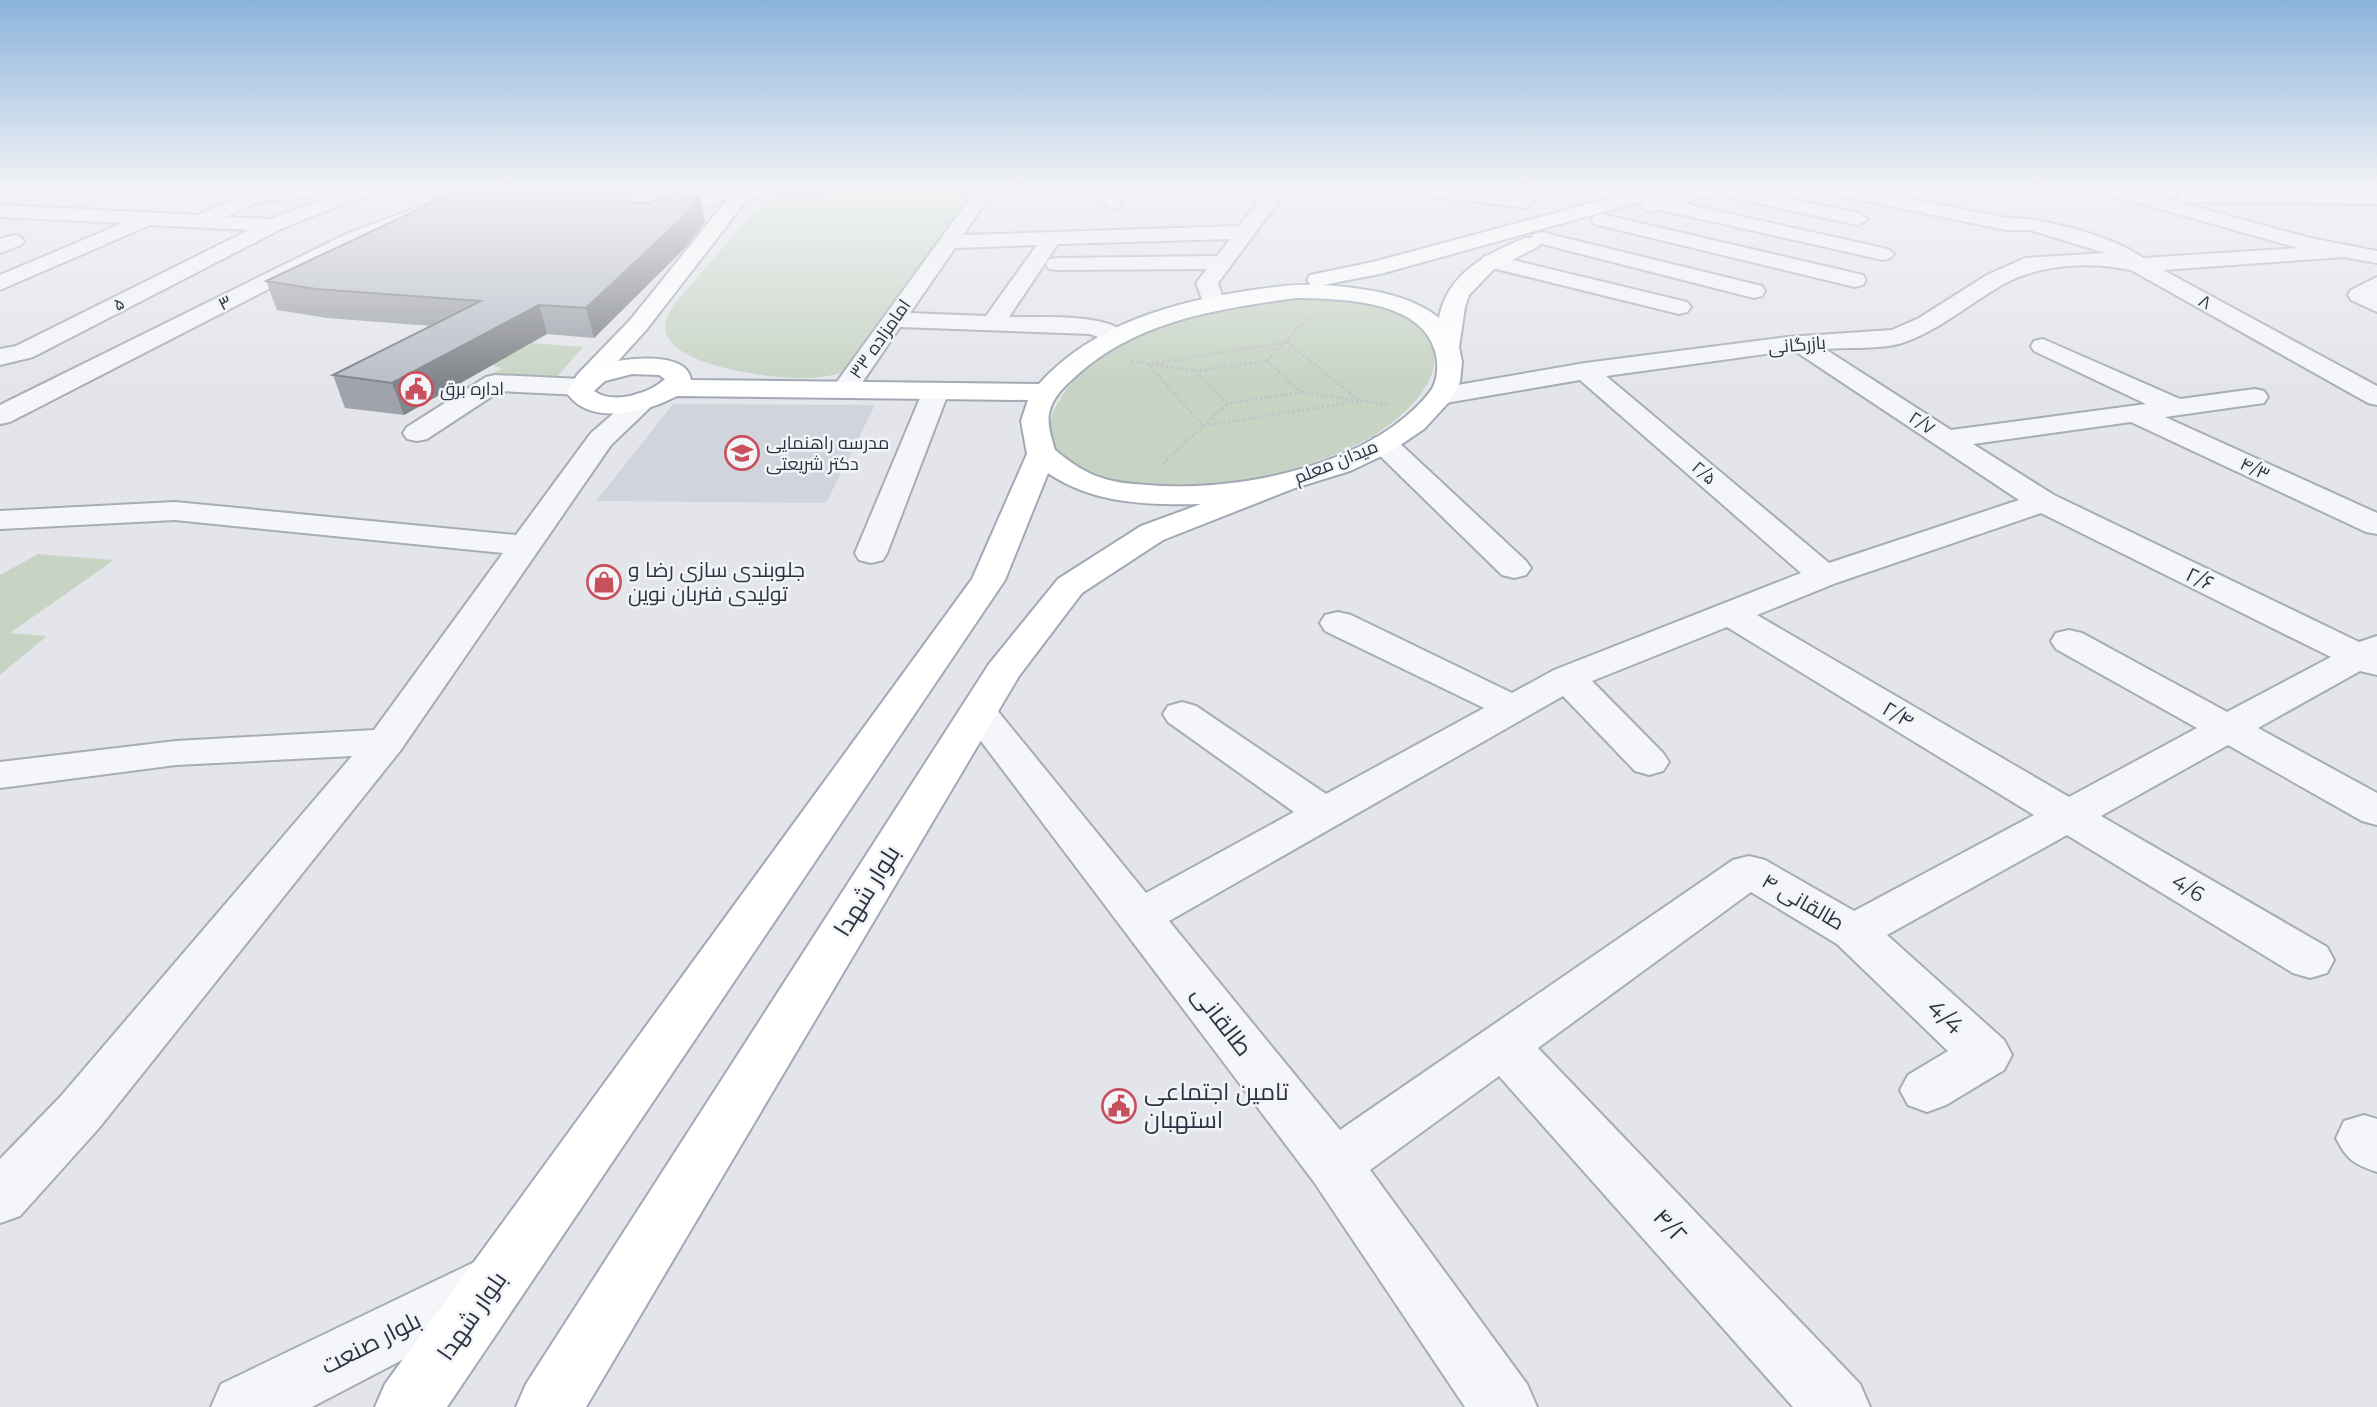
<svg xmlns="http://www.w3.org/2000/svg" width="2377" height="1407" viewBox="0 0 2377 1407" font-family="Montserrat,Cairo,sans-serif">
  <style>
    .built { fill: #d1d4dc }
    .green { fill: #c7d4c4 }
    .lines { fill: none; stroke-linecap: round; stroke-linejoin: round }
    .minor-casing { stroke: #a8acb4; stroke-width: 4 }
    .major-casing { stroke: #a2a9b5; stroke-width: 4 }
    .path { stroke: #c0c3c9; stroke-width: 2.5; stroke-dasharray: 2.5 2.5; stroke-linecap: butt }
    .minor { fill: #f5f6f9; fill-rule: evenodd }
    .major { fill: #fff; fill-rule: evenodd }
    .wall { fill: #a0a3ab }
    .shaded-wall { fill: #82858b }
    .building { fill: #babec7; stroke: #82858b; stroke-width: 2 }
    .labels { text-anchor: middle; stroke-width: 5; stroke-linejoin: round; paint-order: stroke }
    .far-street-label { font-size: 18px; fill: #2b3241; stroke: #f2f4f7 }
    .far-poi-label { font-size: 18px; fill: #2b3241; stroke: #f2f4f7; text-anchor: start }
    .poi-label { font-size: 21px; fill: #2b3241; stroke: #f2f4f7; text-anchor: start }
    .street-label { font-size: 21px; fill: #2b3241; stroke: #f2f4f7 }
    .near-street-label { font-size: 24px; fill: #2b3241; stroke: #f2f4f7 }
    .near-poi-label { font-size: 24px; fill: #2b3241; stroke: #f2f4f7; text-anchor: start }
  </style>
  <rect width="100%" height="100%" fill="#e3e5ea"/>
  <path class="built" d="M673,404L875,405L826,503L596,501Z"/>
  <path class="green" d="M950,186H986L845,372C830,376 813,379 797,378C767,377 677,367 666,333C663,321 669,313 675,303L753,213L777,193Z
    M1314,297C1342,299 1371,301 1397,313C1479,354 1408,420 1356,445C1311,467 1233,490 1183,489C1169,488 1155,485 1141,484C1133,483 1123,484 1115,482C1098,478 1060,461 1053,444C1046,426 1052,411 1062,396C1111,322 1232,302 1314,297Z
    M532,343L583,347L555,379L491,375L502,368L491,365Z
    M38,554L114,560L10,633L47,636L0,675V575Z"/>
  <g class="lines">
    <g class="minor-casing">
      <path id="minor" d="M300,186H324C307,207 278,195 256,203C246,206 236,212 226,217L271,219L340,192L369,186H402L400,190L353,200L281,229L33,357L0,365V349L16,346L249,230L150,225L0,290V275L123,223L0,217V205L198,215L248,192L290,189Z
        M474,186H503L501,190L469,199L358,243L10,422L0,424V405L344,235Z
        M731,186L739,191L737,195L660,224H646L643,220L646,216Z
        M768,186H832L823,192L776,194L769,192Z
        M979,186H997L963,235L1239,226L1257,203L1239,186H1259L1278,202L1218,283L1224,302L1221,307H1205L1196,283L1207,269L1057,270L1049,269L1046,264L1049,259L1057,258L1217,256L1230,239L1058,244L1009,317C1038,318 1112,312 1129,337L1126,342L1117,344L1090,334L900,327L853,396L844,398L835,396L831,390ZM1037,245L986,316L910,313L955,248Z
        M1108,186H1126L1119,207L1112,209L1102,203Z
        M1390,186H1441L1525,196L1535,202L1525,208L1399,192Z
        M1705,186H1728L1858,213L1868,219L1858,225L1706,192Z
        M1812,186H1847L2007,218C2044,218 2113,236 2143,258L2298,248L2093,190L2091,186H2120L2310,238L2377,251V263L2344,257L2163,270L2377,386V405L2368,403L2131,270C2089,261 2039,264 2002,285C1969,304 1941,329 1905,342C1882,350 1850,347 1825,349L1951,430L2146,404L2034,351L2031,346L2034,341L2043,339L2180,399L2255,389L2264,391L2268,397L2264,403L2165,417L2377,513V534L2366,532L2131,422L1973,444L2054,495L2359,642L2377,636V675L2360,671L2258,728L2377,793V825L2362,821L2228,745L2101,816L2327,947L2334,960L2327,973L2310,978L2293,973L2067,835L1887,935L2004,1040L2012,1055L2004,1070L1946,1105L1927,1112L1908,1105L1900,1090L1908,1075L1948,1051L1837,944L1751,892L1538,1048L1860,1384L1870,1407H1793L1499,1076L1370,1170L1527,1384L1537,1407H1465L1314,1182L959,712L964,704L978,700L992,704L1146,893L1294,812L1168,722L1163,714L1168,706L1182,702L1196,706L1326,794L1484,708L1325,631L1320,623L1325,615L1338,612L1351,615L1512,693L1554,670L1801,573L1580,380L1440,404L1431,402L1427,396L1431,390L1440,388L1585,363L1787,337L1892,330L1919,318L1987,275L2025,258L2105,253L2030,230H2007L1821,192ZM1787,351H1795L2019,500L1829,563L1606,376ZM2041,513L2331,657L2227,712L2082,633L2069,630L2056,633L2051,641L2056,649L2197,728L2069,797L1757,615L1836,583ZM1727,627L2034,815L1854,911L1765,860L1749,856L1733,860L1340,1130L1169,921L1563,696L1635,771L1649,775L1663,771L1669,762L1663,753L1592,681Z
        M2187,192H2377V204L2180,202L2178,198L2180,194Z
        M1659,198L1883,248L1890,250L1894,254L1890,258L1883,260L1652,208L1649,204L1652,200Z
        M1601,214L1863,275L1866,280L1863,285L1855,287L1594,224L1591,220L1594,216Z
        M1541,232L1762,286L1765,291L1762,296L1754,298L1534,242L1531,238L1534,234Z
        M14,235L21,237L24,241L21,245L0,253V239Z
        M1492,255L1687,302L1691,307L1687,312L1679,314L1484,266L1481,261L1484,256Z
        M2377,277V312L2351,300L2348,295L2351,290Z
        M495,375L581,379L590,381L594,387L590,393L581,395L500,391L427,439L417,441L407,439L403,433L407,427L486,377Z
        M936,383L945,385L949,391L887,553L883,560L871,563L859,560L855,553L923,391L927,385Z
        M645,392L654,394L658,400L611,445L400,751L99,1128L20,1216L0,1223V1159L61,1096L352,756L176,765L0,788V762L176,741L374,730L503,553L175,520L0,529V511L175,502L516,535L591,433L636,394Z
        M1384,435L1394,438L1526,561L1531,568L1526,575L1514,578L1502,575L1374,450L1370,444L1374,438Z
        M2364,1115L2377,1119V1172C2354,1164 2347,1160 2336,1138L2344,1121Z
        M487,1256L509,1264L518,1284L509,1304L312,1407H211L221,1384Z"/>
    </g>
    <g class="major-casing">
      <path id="major" d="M704,186H791L781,192L748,198L647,329L618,361C638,358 687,353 691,380L1039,384C1092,325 1170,303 1246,291C1268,288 1289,284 1311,285L1307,280L1310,275L1373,262L1655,186H1684L1682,190L1384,273L1323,285C1362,288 1408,293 1439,318C1447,274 1487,253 1525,238H1539L1542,242L1539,246L1493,270L1469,295L1465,307L1459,347L1462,362L1460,382L1449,402L1424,429L1390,452L1350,471L1295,488L1163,540L1082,593L1019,676L586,1407H516L526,1384L989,664L1058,579L1141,526L1201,504C1148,505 1093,504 1048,473L1005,580L447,1407H375L385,1384L972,579L1027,454L1021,421L1028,400L677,396C647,412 590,427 567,393L577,375L631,319L729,197L714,193ZM1296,298C1340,299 1420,299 1435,351C1439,364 1438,381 1430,392C1371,466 1237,493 1147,485C1133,484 1118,483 1105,479C1086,474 1070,462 1055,450C1052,439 1047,426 1049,414C1052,397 1065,386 1077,375C1138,320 1217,309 1296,298ZM632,374L659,375L665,379C649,394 613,405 594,391L605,381Z
        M1702,186H1731L1729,190L1650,212L1640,206L1643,202Z"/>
    </g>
    <path class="path" d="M1287,342L1360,401L1203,426L1148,364Z
      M1131,361L1196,371
      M1267,361L1301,392L1227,404L1196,371Z
      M1267,361L1309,316
      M1301,392L1390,405
      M1159,467L1227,404"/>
    <use href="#minor" class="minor"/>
    <use href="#major" class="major"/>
  </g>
  <path class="wall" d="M631,192L634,203H649L700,197L705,222L685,248L594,338L547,334L404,415L345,408L333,375L432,326L327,318L277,310L266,281Z"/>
  <path class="shaded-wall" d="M631,192L637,217L628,197Z
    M700,197L705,222L685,248L594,338L586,308Z
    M539,305L547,334L404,415L392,383Z"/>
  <path class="building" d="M468,186H547L631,192L628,197L634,203H649L671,195L700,197L679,221L586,308L539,305L392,383L333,375L481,301L316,289L266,281Z"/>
  <linearGradient id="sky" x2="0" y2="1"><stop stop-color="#8bb3db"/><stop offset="0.49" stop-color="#f2f3f6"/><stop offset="1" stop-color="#f2f3f6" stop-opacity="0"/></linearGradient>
  <rect width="2377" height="383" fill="url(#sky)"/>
  <defs>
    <g id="civic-ring" transform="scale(1.75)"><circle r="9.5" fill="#f2f4f7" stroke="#c84f5c" stroke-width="1.5"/><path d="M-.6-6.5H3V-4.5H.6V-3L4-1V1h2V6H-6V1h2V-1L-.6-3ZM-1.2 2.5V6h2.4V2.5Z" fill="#c84f5c"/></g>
    <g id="school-ring" transform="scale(1.75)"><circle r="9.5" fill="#f2f4f7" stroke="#c84f5c" stroke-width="1.5"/><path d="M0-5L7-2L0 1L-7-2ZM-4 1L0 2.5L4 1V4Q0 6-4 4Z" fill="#c84f5c"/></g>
    <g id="shop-ring" transform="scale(1.75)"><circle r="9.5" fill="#f2f4f7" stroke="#c84f5c" stroke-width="1.5"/><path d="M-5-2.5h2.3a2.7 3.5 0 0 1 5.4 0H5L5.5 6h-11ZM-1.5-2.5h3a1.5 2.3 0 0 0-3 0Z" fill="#c84f5c"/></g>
  </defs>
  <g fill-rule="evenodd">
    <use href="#civic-ring" x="416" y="389"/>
    <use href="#school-ring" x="742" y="453"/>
    <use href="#shop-ring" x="604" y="582"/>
    <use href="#civic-ring" x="1119" y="1106"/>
  </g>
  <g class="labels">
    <g class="far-street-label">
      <text transform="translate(2205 302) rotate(29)" y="6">۸</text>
      <text transform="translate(225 303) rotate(-27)" y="6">۳</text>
      <text transform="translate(119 304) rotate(-27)" y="6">۵</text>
      <text transform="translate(880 339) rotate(-55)" y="6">امامزاده ۳۳</text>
      <text transform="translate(1797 345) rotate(-5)" y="6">بازرگانی</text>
      <text transform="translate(1922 423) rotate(33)" y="6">۲/۷</text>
      <text transform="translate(1336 462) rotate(-22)" y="6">میدان معلم</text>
      <text transform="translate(2255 469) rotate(25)" y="6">۴/۳</text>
      <text transform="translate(1704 473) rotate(41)" y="6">۲/۵</text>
    </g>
    <g class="far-poi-label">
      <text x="440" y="395">اداره برق</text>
      <text x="766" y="449">مدرسه راهنمایی<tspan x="766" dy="21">دکتر شریعتی</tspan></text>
    </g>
    <g class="poi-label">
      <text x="628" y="577">جلوبندی سازی رضا و<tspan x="628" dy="24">تولیدی فنربان نوین</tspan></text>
    </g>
    <g class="street-label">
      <text transform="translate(2200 579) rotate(26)" y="7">۲/۶</text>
      <text transform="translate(1898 715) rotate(31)" y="7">۲/۴</text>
      <text transform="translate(2188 888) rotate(31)" y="7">4/6</text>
      <text transform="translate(1803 902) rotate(30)" y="7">طالقانی ۴</text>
    </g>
    <g class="near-street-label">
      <text transform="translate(867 891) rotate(-58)" y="8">بلوار شهدا</text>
      <text transform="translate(1945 1017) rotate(43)" y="8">4/4</text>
      <text transform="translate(1222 1021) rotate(52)" y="8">طالقانی</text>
      <text transform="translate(1670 1226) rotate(47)" y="8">۴/۲</text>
      <text transform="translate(472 1316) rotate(-55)" y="8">بلوار شهدا</text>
      <text transform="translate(371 1343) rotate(-27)" y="8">بلوار صنعت</text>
    </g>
    <g class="near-poi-label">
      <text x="1144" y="1100">تامین اجتماعی<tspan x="1144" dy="28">استهبان</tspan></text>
    </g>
  </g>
</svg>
